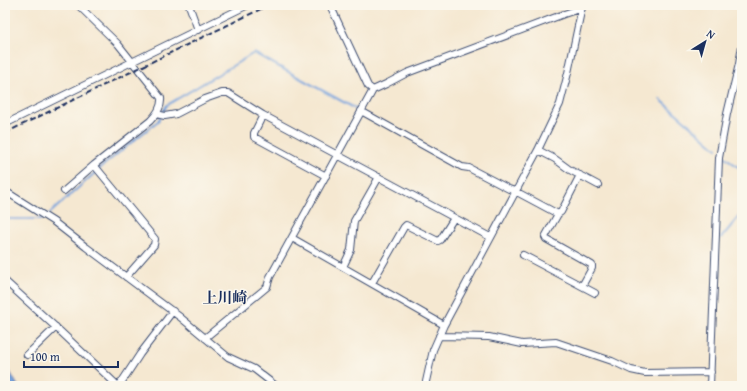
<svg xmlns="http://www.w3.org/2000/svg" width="747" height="391" viewBox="0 0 747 391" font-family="'Gentium Book Plus','Noto Serif JP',serif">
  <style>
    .water { fill: url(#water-waves); stroke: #48689e }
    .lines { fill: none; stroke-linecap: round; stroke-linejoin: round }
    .stream { stroke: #74a2dd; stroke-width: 2 }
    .minor-casing { stroke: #3c4b6f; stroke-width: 8 }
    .minor { stroke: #fff; stroke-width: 6 }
    .rail { stroke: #1b2f5e; stroke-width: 2; stroke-dasharray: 6 3; stroke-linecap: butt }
    .labels { text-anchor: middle; stroke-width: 3; stroke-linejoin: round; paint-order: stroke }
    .quarter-label { font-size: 15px; font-weight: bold; fill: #1b2f5e; stroke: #fbf7ec }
  </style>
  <defs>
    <pattern id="water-waves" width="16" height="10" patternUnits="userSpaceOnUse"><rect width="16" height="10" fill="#74a2dd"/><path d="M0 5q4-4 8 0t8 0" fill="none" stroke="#5e84b6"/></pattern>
  </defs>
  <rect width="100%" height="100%" fill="#fbf7ec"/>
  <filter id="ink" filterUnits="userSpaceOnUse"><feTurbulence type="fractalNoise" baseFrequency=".025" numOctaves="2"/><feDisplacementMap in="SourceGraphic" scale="8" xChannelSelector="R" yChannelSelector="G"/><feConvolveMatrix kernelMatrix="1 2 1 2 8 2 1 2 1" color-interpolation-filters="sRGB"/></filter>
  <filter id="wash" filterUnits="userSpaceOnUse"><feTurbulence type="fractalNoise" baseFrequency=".012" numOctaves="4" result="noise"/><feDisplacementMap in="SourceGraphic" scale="16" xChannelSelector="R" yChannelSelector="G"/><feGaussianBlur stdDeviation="0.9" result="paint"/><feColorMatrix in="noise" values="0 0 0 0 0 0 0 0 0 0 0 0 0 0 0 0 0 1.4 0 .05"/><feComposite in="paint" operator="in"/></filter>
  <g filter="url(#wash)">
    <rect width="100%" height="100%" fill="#f5e8d1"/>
    <path class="water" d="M5,363L18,386H10L5,377Z"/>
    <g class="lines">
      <path class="stream" d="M660,99L717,149
        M725,157L742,170
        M5,219H42L49,214L106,163L158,121L167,105L254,53L358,110
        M721,238L742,213"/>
    </g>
  </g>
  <g filter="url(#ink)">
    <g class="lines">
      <g class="minor-casing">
        <path id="minor" d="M78,5L118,44L161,98C162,107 156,115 150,121L94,165L155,239L154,245L126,277
          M189,5L198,30
          M330,5L368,86L373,90
          M361,111L462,167L469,168L509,189L515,191L558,214L561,212L580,175
          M156,114L165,116L176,114L205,99L222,93H228L263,115L490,237
          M263,115L254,133V137L326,176
          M5,124L248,5
          M538,150L555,159L570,170L598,185
          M5,191L54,222L86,247L180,317L228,357L254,369L276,386
          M64,191L94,165
          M558,214L545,237L546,239L592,265V268L582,286
          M292,238L444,325
          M523,255L595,293
          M343,267L351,250L354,221L379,177
          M5,281L61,332L118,386
          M372,283L404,227L406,225L438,241L440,240L454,218
          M439,336L489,337L522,344L556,342L612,361L631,370L645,373L711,372
          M205,338L267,287L270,277L373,90L386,84L407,73L564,14L582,8
          M27,355L56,327
          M119,386L140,354L173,311
          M425,386L433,350L444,325L538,150L560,104L568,73L582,7
          M710,386L719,158L727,114L739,64L742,46"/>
      </g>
      <use href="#minor" class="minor"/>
      <path class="rail" d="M5,133L269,5"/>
    </g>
  </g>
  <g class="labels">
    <g class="quarter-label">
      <text x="225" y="303">上川崎</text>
    </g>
  </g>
  <rect width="747" height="391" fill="none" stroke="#fbf7ec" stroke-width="20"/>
  <g transform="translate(705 42) rotate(37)" stroke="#fbf7ec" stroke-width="3" paint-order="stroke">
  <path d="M0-3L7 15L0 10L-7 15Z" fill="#1b2f5e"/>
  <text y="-6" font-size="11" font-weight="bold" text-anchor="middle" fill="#1b2f5e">N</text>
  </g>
  <path d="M24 361v6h94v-6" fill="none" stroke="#1b2f5e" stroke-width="2"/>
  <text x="30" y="361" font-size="12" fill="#1b2f5e" stroke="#fbf7ec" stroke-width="3" paint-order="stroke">100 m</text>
</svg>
